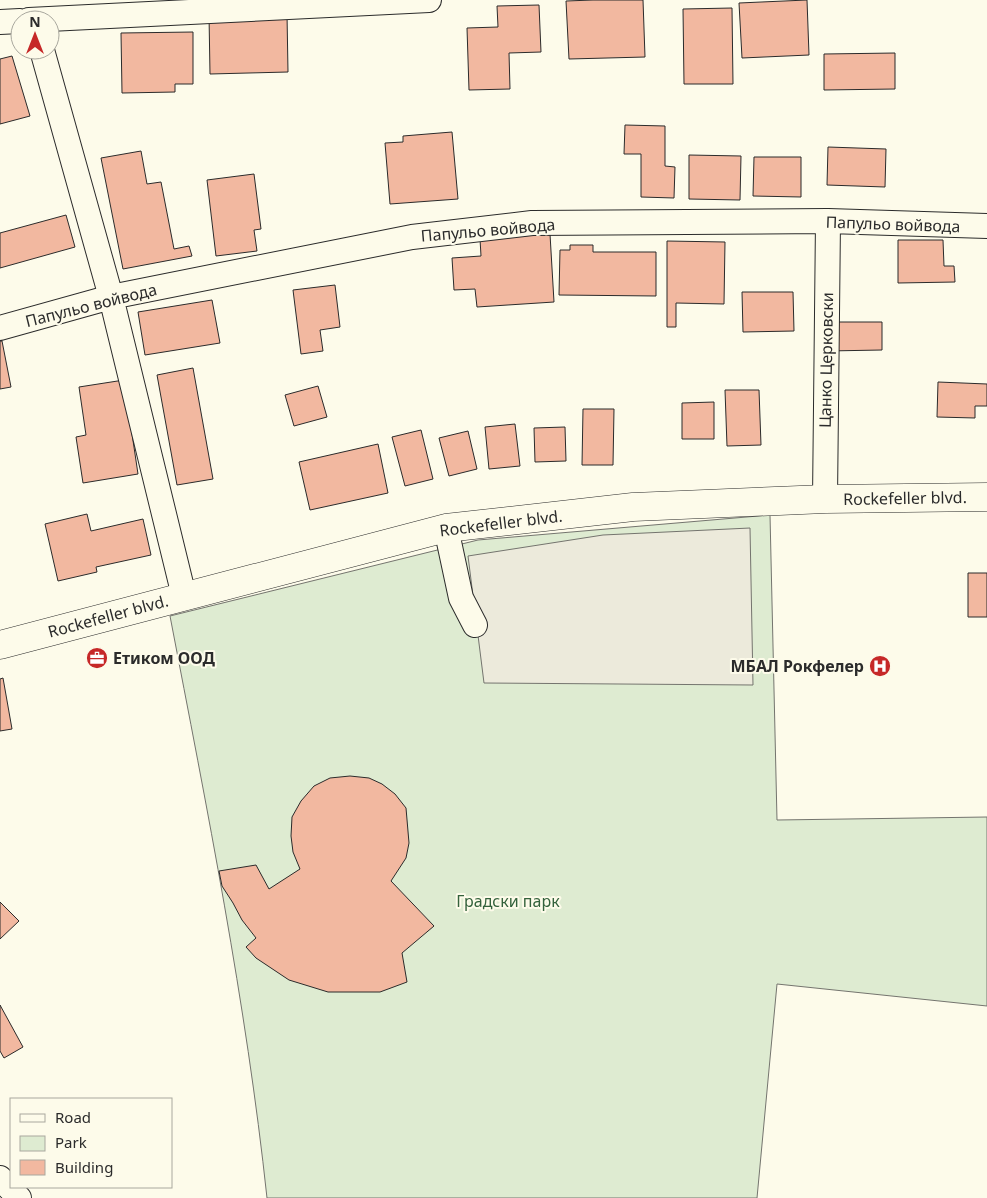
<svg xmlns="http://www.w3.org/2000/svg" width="987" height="1198" viewBox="0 0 987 1198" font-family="'Noto Sans',sans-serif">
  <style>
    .green { fill: #deebd1; stroke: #74746e }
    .parking { fill: #eceadb; stroke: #74746e }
    .building { fill: #f2b8a0; stroke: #2b2b2b }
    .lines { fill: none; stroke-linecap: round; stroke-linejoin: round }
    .minor-casing { stroke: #2b2b2b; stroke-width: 26 }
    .major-casing { stroke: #2b2b2b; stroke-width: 29 }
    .minor { stroke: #fdfbea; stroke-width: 24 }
    .major { stroke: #fdfbea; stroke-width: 28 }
    .labels { text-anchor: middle; stroke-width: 4; stroke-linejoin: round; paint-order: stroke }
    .street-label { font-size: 16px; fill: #2b2b2b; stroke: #fdfbea }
    .poi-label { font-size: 16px; font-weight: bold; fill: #2b2b2b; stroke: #fdfbea; text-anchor: start }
    .park-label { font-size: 16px; fill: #34623c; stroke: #fdfbea }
  </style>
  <rect width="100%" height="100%" fill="#fdfbea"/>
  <path class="green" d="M770,515L777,820L987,817V1006L777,984L757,1198H267C246,1002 207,809 170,616L478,540Z"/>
  <path class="parking" d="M750,528L753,685L484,683L468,556L603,535Z"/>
  <path class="building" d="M593,0H643L645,57L569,59L566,1Z
    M807,0L809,55L742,58L739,3Z
    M539,5L541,52L509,53L510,89L469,90L467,28L498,27L497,6Z
    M732,8L733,84H684L683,9Z
    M287,14L288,72L210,74L209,15Z
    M193,32V84H175V92L122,93L121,33Z
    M895,53V89L824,90V54Z
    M12,56L30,116L0,124V59Z
    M625,125L665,126V166L675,167L674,198L641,197V154H624Z
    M452,132L458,199L390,204L385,143L403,142V136Z
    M828,147L886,149L885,187L827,185Z
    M141,151L147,184L161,182L174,249L189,246L192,256L123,269L101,158Z
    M689,155L741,156L740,200L689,199Z
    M754,157H801V197L753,196Z
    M254,174L261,229L254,230L257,251L216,256L207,180Z
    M66,215L75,247L0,268V233Z
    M550,234L554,302L477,307L475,289L454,290L452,258L481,256L480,239Z
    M898,240H943L944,266H954L955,282L898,283Z
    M667,241L725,242L724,304L676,303V327H667Z
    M570,245H593V252H656V296L559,295L560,250H570Z
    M335,285L340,327L320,330L323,351L301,354L293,290Z
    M742,292H793L794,331L743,332Z
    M212,300L220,343L145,355L138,312Z
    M827,322H882V350L827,351Z
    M0,341H2L11,387L0,389Z
    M193,368L213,479L177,485L157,375Z
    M124,380L138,474L83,483L76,437L86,435L79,387Z
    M938,382L987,384V406H975V418L937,417Z
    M318,386L327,417L294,426L285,395Z
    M725,390H759L761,445L727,446Z
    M714,402V439H682V403Z
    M583,409H614L613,465H582Z
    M515,424L520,466L489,469L485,427Z
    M565,427L566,461L535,462L534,428Z
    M421,430L433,479L405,486L392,437Z
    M468,431L477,469L449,476L439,438Z
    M378,444L388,493L310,510L299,462Z
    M87,514L91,531L143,519L151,555L96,567L97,572L58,581L45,524Z
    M968,573H987V617H968Z
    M3,678L12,729L0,731V679Z
    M350,776L369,778L382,784L395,794L406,808L409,843L406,858L391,881L434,926L402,953L407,982L380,992H328L289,980L256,958L246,947L256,938L242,920L233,903L222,886L219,871L256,865L269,889L300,869L293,852L291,836L292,817L301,801L314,786L330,778Z
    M0,902L19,921L0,939Z
    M0,1005L23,1047L4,1058L0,1051Z"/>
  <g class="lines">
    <g class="minor-casing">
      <path id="minor" d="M29,20L429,0
        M0,22L20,21
        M42,50L111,297L184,596
        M0,328L111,297L412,237L532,223L828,221L987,226
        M825,499L828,221
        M446,528L461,598L475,625
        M0,1178L19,1198"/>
    </g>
    <g class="major-casing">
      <path id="major" d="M0,645L446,528L633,507L825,499L987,497"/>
    </g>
    <use href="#minor" class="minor"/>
    <use href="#major" class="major"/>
  </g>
  <defs>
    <g id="office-disc" transform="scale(1.125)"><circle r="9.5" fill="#c62828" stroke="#fdfbea"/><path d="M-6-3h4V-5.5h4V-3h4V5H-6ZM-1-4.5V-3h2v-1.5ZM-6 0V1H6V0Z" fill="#fff"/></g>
    <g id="hospital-disc" transform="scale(1.125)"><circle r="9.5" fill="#c62828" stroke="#fdfbea"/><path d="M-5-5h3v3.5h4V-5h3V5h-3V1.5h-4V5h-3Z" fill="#fff"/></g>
  </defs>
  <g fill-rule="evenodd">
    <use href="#office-disc" x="97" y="658"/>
    <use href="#hospital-disc" x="880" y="666"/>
  </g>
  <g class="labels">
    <g class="street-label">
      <text transform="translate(893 224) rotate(2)" y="6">Папульо войвода</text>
      <text transform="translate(488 230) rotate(-5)" y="6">Папульо войвода</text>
      <text transform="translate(91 305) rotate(-14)" y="6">Папульо войвода</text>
      <text transform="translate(826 360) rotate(-89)" y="6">Цанко Церковски</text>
      <text transform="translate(905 498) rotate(-1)" y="6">Rockefeller blvd.</text>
      <text transform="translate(501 523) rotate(-7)" y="6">Rockefeller blvd.</text>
      <text transform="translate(108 616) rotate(-15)" y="6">Rockefeller blvd.</text>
    </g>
    <g class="poi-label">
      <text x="113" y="664">Етиком ООД</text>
      <text x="864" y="672" text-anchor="end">МБАЛ Рокфелер</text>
    </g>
    <g class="park-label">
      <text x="508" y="907">Градски парк</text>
    </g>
  </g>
  <rect x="10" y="1098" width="162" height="90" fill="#fdfbea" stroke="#a9a89e"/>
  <rect x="20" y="1114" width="25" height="8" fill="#fdfbea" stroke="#a9a89e"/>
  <text x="55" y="1123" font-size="15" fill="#2b2b2b">Road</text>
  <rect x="20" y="1136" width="25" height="15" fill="#deebd1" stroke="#a9a89e"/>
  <text x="55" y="1148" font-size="15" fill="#2b2b2b">Park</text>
  <rect x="20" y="1160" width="25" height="15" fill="#f2b8a0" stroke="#a9a89e"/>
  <text x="55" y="1173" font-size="15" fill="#2b2b2b">Building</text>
  <g transform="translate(35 35)"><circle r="24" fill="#fdfbea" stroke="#a9a89e"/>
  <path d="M0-4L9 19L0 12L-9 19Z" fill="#c62828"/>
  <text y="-8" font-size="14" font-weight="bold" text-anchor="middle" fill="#2b2b2b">N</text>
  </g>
</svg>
